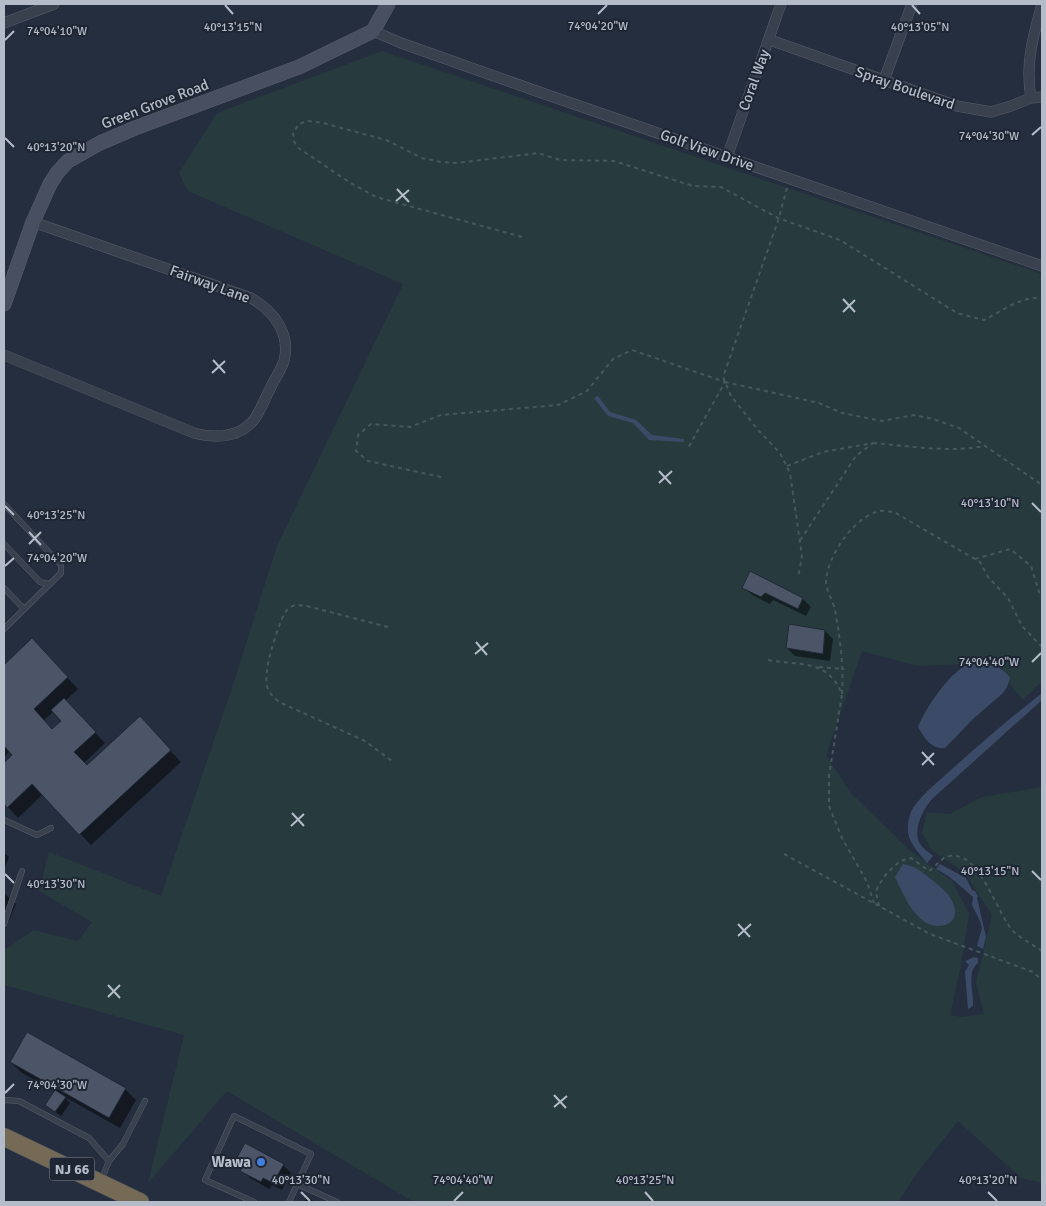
<svg xmlns="http://www.w3.org/2000/svg" width="1046" height="1206" viewBox="0 0 1046 1206" font-family="Signika,sans-serif">
  <style>
    .green { fill: #273b3f }
    .water { fill: #3b4b67 }
    .shadow { fill: #0007; fill-rule: evenodd }
    .building { fill: #4b5567; stroke: #202735 }
    .lines { fill: none; stroke-linecap: round; stroke-linejoin: round }
    .lane-casing { stroke: #575e6c; stroke-width: 6 }
    .street-casing { stroke: #575e6c; stroke-width: 11 }
    .secondary-casing { stroke: #575e6c; stroke-width: 15 }
    .highway-casing { stroke: #444b59; stroke-width: 19 }
    .path { stroke: #45585c; stroke-width: 2; stroke-dasharray: 4 4; stroke-linecap: butt }
    .lane { stroke: #39404e; stroke-width: 5 }
    .street { stroke: #39404e; stroke-width: 10 }
    .secondary { stroke: #474f61; stroke-width: 14 }
    .highway { stroke: #746a56; stroke-width: 18 }
    .ticks { fill: none; stroke: #b5bcc9; stroke-width: 2 }
    .shop-dot { fill: #3f7fe0; stroke: #1e2533; stroke-width: 2 }
    .labels { text-anchor: middle; stroke-width: 4; stroke-linejoin: round; paint-order: stroke }
    .shield { fill: #1e2533; stroke: #888f9c; stroke-width: 1 }
    .shield-label { font-size: 14px; font-weight: bold; fill: #b5bcc9 }
    .street-label { font-size: 15px; fill: #b5bcc9; stroke: #1e2533 }
    .poi-label { font-size: 15px; font-weight: bold; fill: #b5bcc9; stroke: #1e2533; text-anchor: end }
    .ticks-label { font-size: 12px; text-anchor: middle; fill: #b5bcc9; stroke: #1e2533; stroke-width: 4; stroke-linejoin: round; paint-order: stroke }
  </style>
  <rect width="100%" height="100%" fill="#252e3e"/>
  <path class="green" d="M382,51L1042,274V681L1023,700L1005,678L975,656L958,664L918,666L862,651L826,755L850,792L907,848L952,881L969,914L961,965L950,1015L962,1017L984,1014L976,983L992,915L965,873L932,850L922,833L927,812L950,814L982,797L1042,787V1183L1021,1178L958,1121L920,1169L898,1202H414L227,1091L148,1183L184,1035L4,985V950L34,930L78,941L92,922L39,891L49,852L161,896L233,685L277,546L403,284L188,191L179,173L217,113Z"/>
  <path class="water" d="M598,396L610,412L636,420L652,435L684,439V442L649,440L633,423L608,416L594,398Z
    M978,662C991,665 1002,666 1010,678L1007,687L1003,693L973,719L945,748C932,750 924,738 918,727C925,709 949,673 967,665C970,664 974,663 978,662Z
    M1042,693V700L932,799C923,809 912,831 920,844C923,849 929,852 933,856L927,863C914,847 903,838 910,815C913,803 933,786 942,778C975,748 1008,720 1042,693Z
    M903,864C916,866 922,872 932,880C941,887 951,895 954,906C959,921 945,929 931,925C925,923 920,918 916,914C908,906 900,887 895,877Z
    M940,864L966,878L972,890L975,891L978,896L977,898L986,937L983,949L977,946L982,928L980,921L972,905L973,897C960,886 952,877 936,869Z
    M974,957L978,958V963C966,972 974,993 973,1006L968,1009L965,972L969,965L965,961Z"/>
  <path class="shadow" d="M751,573L803,599L811,607L806,616L773,600L770,604L752,595L744,587Z
    M825,631L833,639L830,661L795,656L787,648Z
    M32,640L78,689L65,701L105,743L84,763L87,767L150,729L181,762L91,845L43,794L18,818L4,803V765L14,755L10,751L4,757V667ZM54,711L63,721L52,730L43,721Z
    M4,853L9,857L4,869Z
    M4,893L16,904L7,925L4,924Z
    M11,1062L125,1089L136,1100L120,1128L65,1097L70,1103L61,1116L46,1105L55,1091L22,1073Z
    M246,1144L283,1165L291,1173L282,1190L272,1185L269,1189L250,1178L235,1163Z
    M307,1197L315,1202H304Z"/>
  <path class="building" d="M750,571L803,598L798,609L765,593L761,597L742,588Z
    M789,624L825,630L823,654L786,648Z
    M32,638L68,677L34,709L52,729L61,721L51,710L64,698L96,732L74,752L87,765L140,716L171,750L79,835L32,784L7,808L4,804V763L12,755L4,746V665Z
    M27,1032L126,1088L109,1118L10,1062Z
    M55,1090L66,1097L55,1112L45,1105Z
    M245,1143L284,1164L273,1183L263,1178L261,1182L240,1171L242,1168L234,1163Z"/>
  <g class="lines">
    <g class="lane-casing">
      <path id="lane" d="M4,504L61,565V573L4,629
        M4,544L40,582L49,584
        M4,588L24,609
        M4,820L37,835L51,828
        M4,924L22,871
        M4,1100L19,1101L89,1138L109,1161L101,1181
        M109,1161L123,1144L145,1101
        M297,1184L337,1202
        M254,1202L205,1180L234,1116L311,1154L289,1202"/>
    </g>
    <g class="street-casing">
      <path id="street" d="M4,23L54,4
        M373,31L401,43L542,93L1042,266
        M770,40L957,106L991,112L1011,106L1031,98L1042,97
        M884,80L912,4
        M1031,98C1025,63 1033,37 1042,4
        M727,157L781,4
        M4,355L194,433C214,438 236,439 252,422C259,415 265,398 270,389C274,380 281,370 284,361C291,334 274,311 251,298L33,222"/>
    </g>
    <g class="secondary-casing">
      <path id="secondary" d="M4,304L33,222L50,184L57,173L68,161L100,143L135,128L299,67L373,31L388,4"/>
    </g>
    <g class="highway-casing">
      <path id="highway" d="M4,1137L140,1202"/>
    </g>
    <path class="path" d="M787,188L778,221L723,377L731,396L758,430L780,453L790,473L802,556L798,578
      M522,237L376,197L349,182L297,147L294,141L293,133L299,124L308,121L323,123L386,140L422,158L441,162L457,163L538,153L560,160L614,161L693,186L721,187L778,218L840,240L957,313L984,320C1002,311 1021,296 1042,298
      M725,382L819,403L842,413L882,421L914,415L933,419L959,428L1042,485
      M873,443C910,446 948,453 985,446
      M787,466L823,452L873,443L856,456L799,542
      M441,477L368,461L356,451L358,435L371,424L410,427L441,415L558,405L587,391L613,359L632,350L725,382L687,450
      M975,559L1010,549L1031,566L1040,595L1042,597
      M388,627L307,606C300,605 293,604 288,609C281,614 267,661 267,671C266,677 266,686 269,691C271,695 276,699 279,702L365,741L392,761
      M768,660C799,666 827,658 842,694L829,776V806L842,838L867,882L874,903
      M819,667L844,669
      M842,694C844,666 840,638 835,610C833,601 826,590 826,581C828,555 853,518 879,511C883,510 890,512 894,512L980,562L988,577L1008,598L1022,626L1042,647
      M784,854L930,934L1033,972L1042,980
      M879,906L876,892L878,886L887,873L900,861L911,858L929,871C937,866 941,857 950,856C981,851 997,916 1014,932C1022,939 1033,945 1042,951"/>
    <use href="#lane" class="lane"/>
    <use href="#street" class="street"/>
    <use href="#secondary" class="secondary"/>
    <use href="#highway" class="highway"/>
  </g>
  <path class="ticks" d="M225,5L233,14M912,5L920,14M598,14L607,5M5,40L14,31M1032,135L1041,127M5,138L14,147M397,189L409,202M396,201L409,190M843,299L855,312M843,312L855,300M213,360L225,373M212,373L225,361M659,471L671,484M659,483L672,471M1032,503L1041,512M5,506L14,515M29,532L41,545M29,544L41,532M5,566L14,558M476,642L487,655M475,654L488,643M1032,662L1041,653M922,752L934,765M922,765L934,753M292,813L304,826M291,826L304,814M1032,871L1041,880M5,874L14,883M738,924L750,937M738,936L751,924M108,985L120,998M108,997L120,985M5,1093L14,1084M554,1095L566,1108M554,1107L567,1096M301,1192L310,1201M645,1192L653,1201M988,1192L997,1201M454,1201L463,1192"/>
  <circle class="shop-dot" cx="261" cy="1162" r="5"/>
  <g class="labels">
    <rect class="shield" x="49.5" y="1157.5" width="45" height="23" rx="4"/>
    <g class="shield-label">
      <text x="72" y="1174">NJ 66</text>
    </g>
    <g class="street-label">
      <text transform="translate(754 80) rotate(-70)" y="5">Coral Way</text>
      <text transform="translate(905 88) rotate(19)" y="5">Spray Boulevard</text>
      <text transform="translate(155 104) rotate(-21)" y="5">Green Grove Road</text>
      <text transform="translate(707 150) rotate(19)" y="5">Golf View Drive</text>
      <text transform="translate(210 284) rotate(20)" y="5">Fairway Lane</text>
    </g>
    <g class="poi-label">
      <text x="251" y="1167">Wawa</text>
    </g>
  </g>
  <g class="ticks-label">
    <text x="598" y="30">74°04'20"W</text>
    <text x="233" y="31">40°13'15"N</text>
    <text x="920" y="31">40°13'05"N</text>
    <text x="57" y="35">74°04'10"W</text>
    <text x="989" y="140">74°04'30"W</text>
    <text x="56" y="151">40°13'20"N</text>
    <text x="990" y="507">40°13'10"N</text>
    <text x="56" y="519">40°13'25"N</text>
    <text x="57" y="562">74°04'20"W</text>
    <text x="989" y="666">74°04'40"W</text>
    <text x="990" y="875">40°13'15"N</text>
    <text x="56" y="888">40°13'30"N</text>
    <text x="57" y="1089">74°04'30"W</text>
    <text x="301" y="1184">40°13'30"N</text>
    <text x="645" y="1184">40°13'25"N</text>
    <text x="988" y="1184">40°13'20"N</text>
    <text x="463" y="1184">74°04'40"W</text>
  </g>
  <rect width="1046" height="1206" fill="none" stroke="#b5bcc9" stroke-width="10"/>
</svg>
